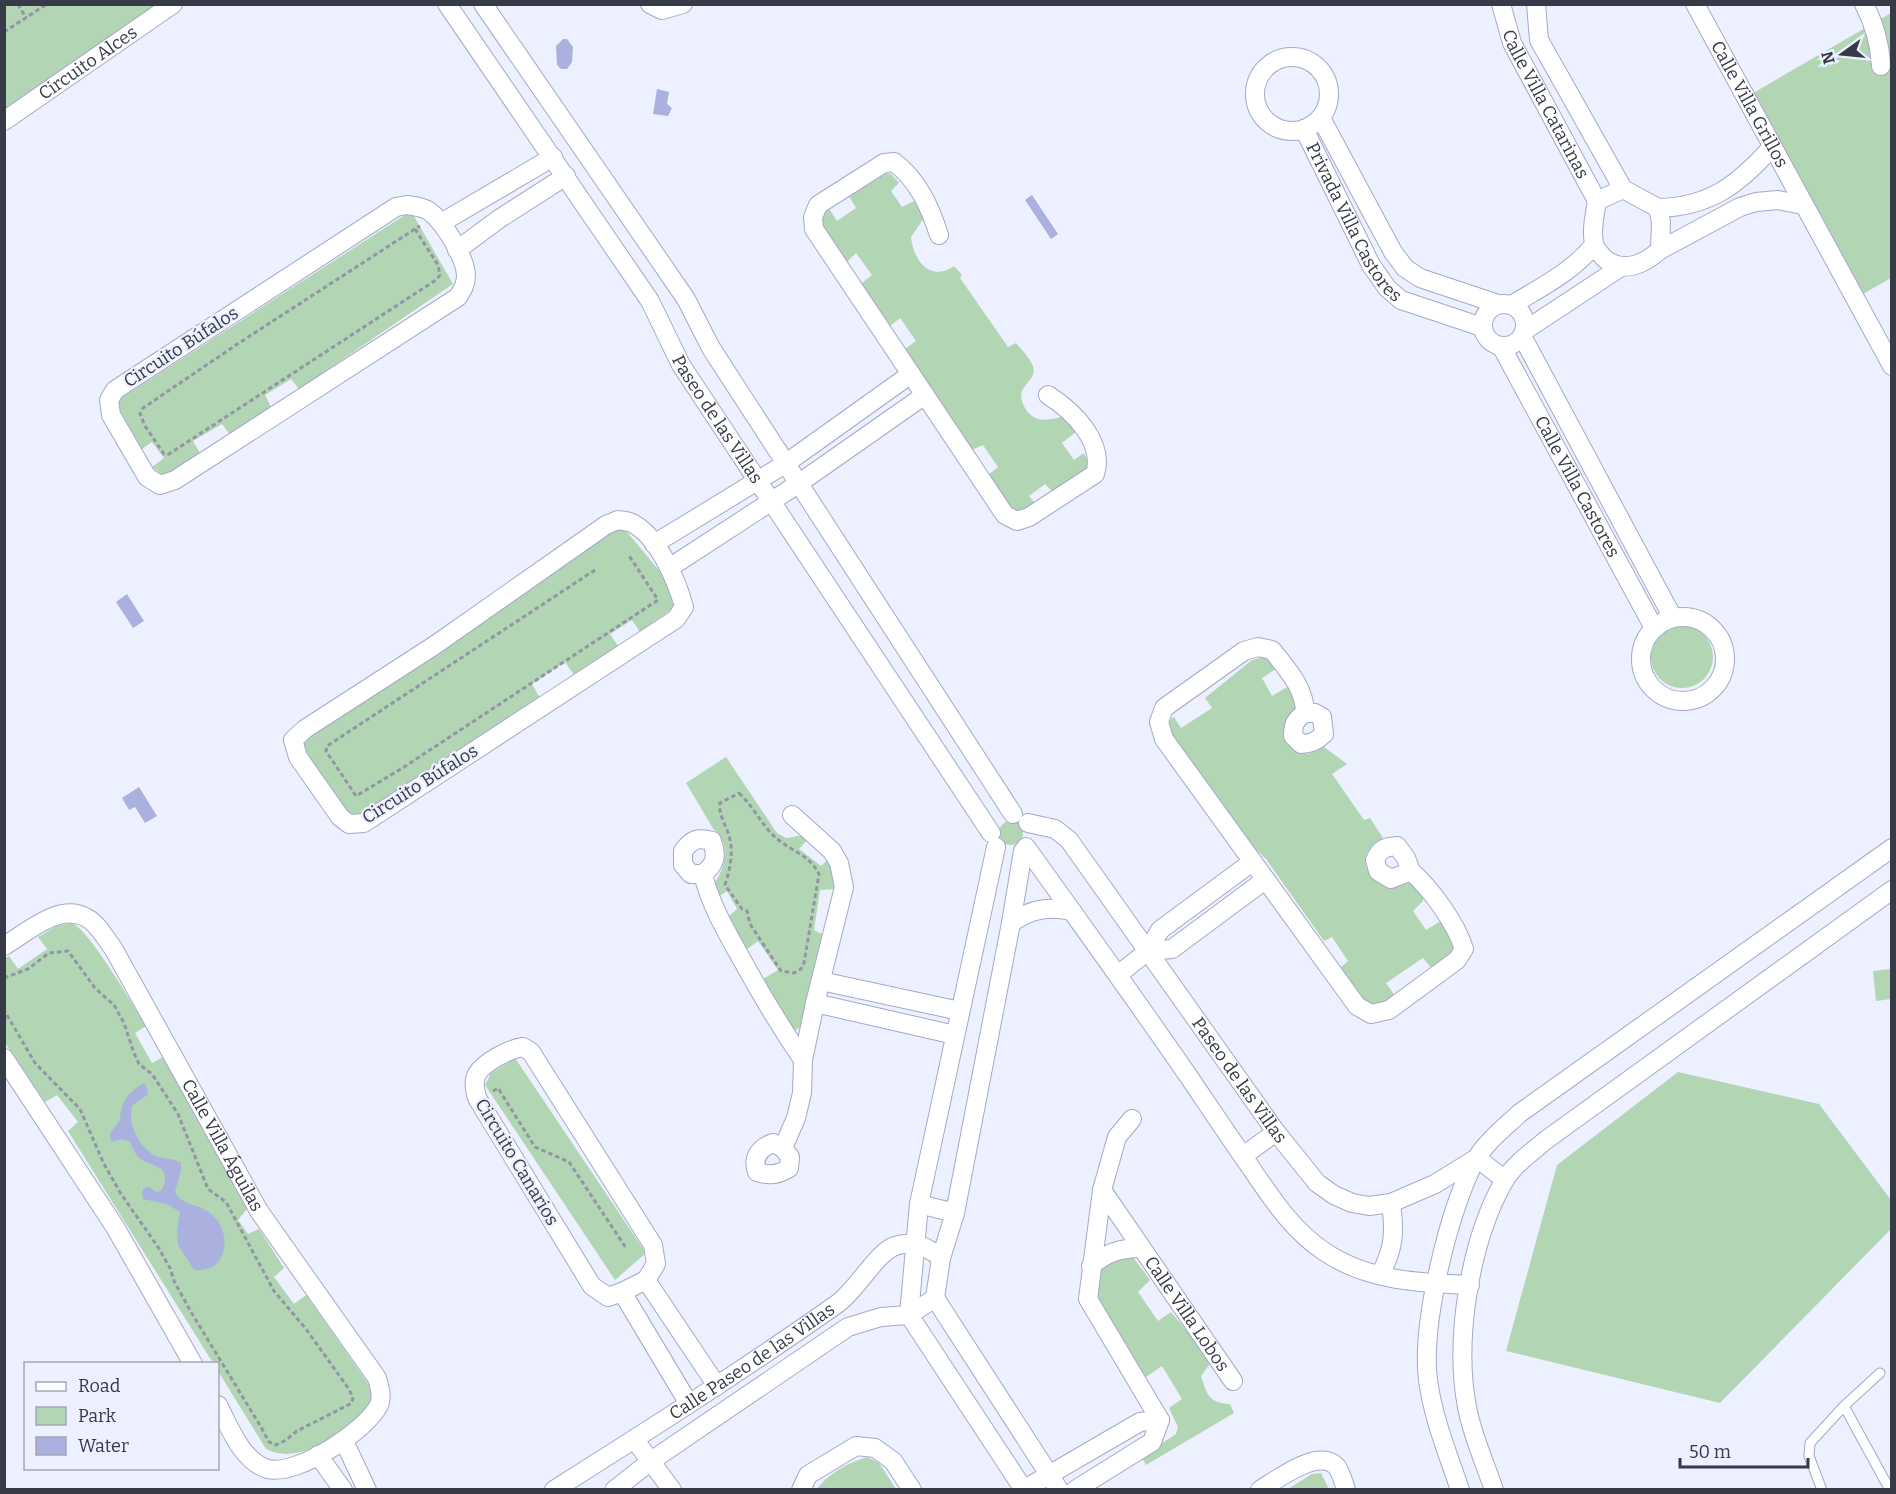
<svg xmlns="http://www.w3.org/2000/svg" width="1896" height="1494" viewBox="0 0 1896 1494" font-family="Bitter,serif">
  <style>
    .green { fill: #b2d5b3 }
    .water { fill: #aab1df }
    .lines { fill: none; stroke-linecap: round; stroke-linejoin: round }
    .lane-casing { stroke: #a3a9c9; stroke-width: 11 }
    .street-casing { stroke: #a3a9c9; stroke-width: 20 }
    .path { stroke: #9295a3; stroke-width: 3; stroke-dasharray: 4.5 3; stroke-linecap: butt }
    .lane { stroke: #fff; stroke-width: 9 }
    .street { stroke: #fff; stroke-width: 18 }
    .labels { text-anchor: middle; stroke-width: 4.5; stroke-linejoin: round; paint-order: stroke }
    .street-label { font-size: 18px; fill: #373a47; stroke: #edf0fe }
  </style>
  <rect width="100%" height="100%" fill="#edf0fe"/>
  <path class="green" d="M8,4L164,5L5,114L4,7Z
    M1891,13V278L1856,298L1748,96Z
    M887,173L891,174L899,183L891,191L902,207L916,200L924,218L911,237C913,260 930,283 954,266L962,275L960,278L1008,347L1016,343C1021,349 1030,358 1033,366C1037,377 1026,382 1022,391C1020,397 1022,403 1025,408C1035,425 1052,420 1067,415L1078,430L1062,443L1074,460L1084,453L1091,467L1054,493L1045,484L1029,496L1037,506L1013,513L988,475L998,467L983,445L972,450L905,349L916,341L900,318L890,326L861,284L872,275L856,253L847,262L820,222L825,209L830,210L837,221L856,208L849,196Z
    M411,211L453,284L299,389L291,379L265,395L272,409L230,435L222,424L193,441L200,453L171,473L162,475L152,467L164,458L152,442L142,449L115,402Z
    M621,525L668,581L676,606L640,632L632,620L610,634L618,646L574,675L565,662L532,684L540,698L360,816H348L336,801L302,747L303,738Z
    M1651 657a31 31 0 1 1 62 0a31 31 0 1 1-62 0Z
    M1264,657L1271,660L1276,669L1262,678L1272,696L1287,687L1298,705C1288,717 1283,726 1286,742L1295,750L1308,754L1324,747L1347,764L1332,774L1364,820L1370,818L1383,838C1379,841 1374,843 1371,847C1357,861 1371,885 1389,886C1396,887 1405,884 1412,882L1423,897V901L1413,911L1426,930L1439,922L1444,924L1457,951L1432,969L1423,958L1386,983L1395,996L1381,1006L1370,1009L1340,968L1348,961L1332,937L1324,941L1266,859L1247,841L1169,737L1167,722L1174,717L1181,728L1212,708L1205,698L1252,660Z
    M726,757L777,833L786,838L804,835L807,840L799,849L821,866L830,857L836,889L820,890L814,930L826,936L805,1025L795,1030L788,1029L763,979L778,970L758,941L746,950L728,917L737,909L727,891L718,897L711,887C725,872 732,844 714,830L686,783Z
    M999 833a12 12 0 1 1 24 0a12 12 0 1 1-24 0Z
    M72,923C91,932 132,1004 146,1026L135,1033L152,1063L163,1057L247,1209L238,1220L248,1234L259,1229L284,1268L274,1277L294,1304L306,1295L372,1389V1405C345,1427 303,1468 266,1449L218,1371V1364L213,1363L68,1131L78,1122L57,1095L45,1102L5,1043L4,959L9,956L18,969L47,949L38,937L57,926Z
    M1891,969V999L1876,1001L1873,971Z
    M515,1058L646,1253L615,1280L485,1085L491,1073Z
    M1678,1072L1819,1104L1891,1200V1229L1720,1403L1506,1351L1557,1165Z
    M1122,1255L1133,1257L1150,1280L1138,1292L1158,1321L1171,1312L1207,1356L1209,1365L1201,1376C1207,1394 1208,1403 1230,1404L1234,1413L1146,1465L1141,1457L1176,1434L1178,1427L1169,1408L1182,1399L1162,1366L1146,1377L1101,1306C1097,1295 1094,1277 1104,1267C1108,1262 1116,1259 1122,1255Z
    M867,1457L879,1463L896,1489H817C829,1473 848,1463 867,1457Z
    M1321,1473L1329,1489H1288L1312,1474Z"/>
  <path class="water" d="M563,39H567L573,47L572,62L567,69H561L557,65L556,46Z
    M657,89L669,92L667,104L672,108L668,116L653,114Z
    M1032,195L1058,234L1051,239L1025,200Z
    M127,594L144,621L133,628L116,602Z
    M139,787L157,816L145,823L135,807L129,810L122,798Z
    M144,1083L148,1090L147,1095L132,1106C127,1124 140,1150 158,1157C166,1159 174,1158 181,1163V1170L175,1192C183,1206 195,1203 207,1211C224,1221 230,1244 219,1261C213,1269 203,1271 194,1270L178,1245L177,1230L180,1212L167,1204L143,1199L142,1191L144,1188L149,1187L157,1192L161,1191C175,1165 151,1167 139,1158C135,1154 132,1146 129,1141L122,1139L111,1142L110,1133L120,1120C120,1104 128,1091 144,1083Z"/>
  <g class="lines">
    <g class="lane-casing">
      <path id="lane" d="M1844,1406L1890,1490
        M1822,1490L1809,1456L1810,1443L1844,1406L1880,1373"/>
    </g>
    <g class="street-casing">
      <g id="street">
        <path id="s1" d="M447,4L650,301L681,365L991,833"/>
        <path d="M483,4L686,299L711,348L1013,814"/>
        <path d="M650,4L662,10L683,4"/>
        <path id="s2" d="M1501,4L1512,43L1597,201"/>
        <path d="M1536,4L1539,40L1623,189L1658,208L1661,222L1660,250C1644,264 1624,274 1605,259C1601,255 1595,249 1594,243C1591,230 1595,214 1597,201L1623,189"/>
        <path id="s3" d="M1695,4L1892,366"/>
        <path d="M1864,4C1875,25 1880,43 1881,66"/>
        <circle cx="1292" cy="94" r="37"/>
        <path d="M1321,118L1393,252L1405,268L1420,278L1498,304"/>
        <path id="s4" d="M4,121L173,4"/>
        <path id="s5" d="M1304,129L1371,265L1387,288L1401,300L1482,327"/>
        <path d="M407,205C414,206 423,207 429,211C444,222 465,257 466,275C466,284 463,289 458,297L175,480L160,485L147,477L111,415L109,400L115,390L396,207Z"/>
        <path d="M1658,208C1710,207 1739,184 1772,147"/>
        <path d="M441,223L553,157"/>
        <path d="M939,235C930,207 918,180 894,162L884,163L818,205L813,217L814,229L1005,515L1017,521L1029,517L1095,474C1105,442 1073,411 1048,395"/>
        <path d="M457,250L499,219L566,176"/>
        <path d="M1660,250L1740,207L1756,202L1778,200L1803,205"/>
        <circle cx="1504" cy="325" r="21"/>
        <path d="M1512,305C1541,287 1572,272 1594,245"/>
        <path d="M1524,331L1621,267"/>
        <path d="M1522,336L1673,618"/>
        <path id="s6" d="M1501,346L1654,628"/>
        <path d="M618,520C623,521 628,521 632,523C658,536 677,581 684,607L676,619L364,823L349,824L340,817L298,757L293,740L305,729L435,645L606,525Z"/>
        <path d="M654,544L785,464L911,374"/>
        <path d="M669,568L798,484L925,395"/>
        <circle cx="1683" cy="659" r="42"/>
        <path d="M1305,713H1315L1322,717L1324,734C1317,741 1311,744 1301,744L1293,736C1293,724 1295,720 1305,713C1305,688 1287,669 1272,650L1258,647L1244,651L1164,708L1159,722L1164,739L1357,1006L1371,1014L1389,1010L1457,960L1464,949C1456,923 1431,889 1411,871L1391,879L1378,871L1375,860C1380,849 1384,847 1397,846L1406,858L1411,871"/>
        <path id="s7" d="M1028,823L1055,829L1069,840L1276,1132L1317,1183L1334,1195L1352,1203L1369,1206L1391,1203L1435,1184L1477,1158L1505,1180"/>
        <path d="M996,847L919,1204L909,1315L1024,1490"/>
        <path d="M1026,847C1081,924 1136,1000 1189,1077C1210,1108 1230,1138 1251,1168C1272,1199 1293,1231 1325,1252C1368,1281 1420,1283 1470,1285"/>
        <path d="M703,874H691L683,865V851C692,839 698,837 712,841C717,856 716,864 703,874C710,904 726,931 741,958C760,993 780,1026 803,1060"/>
        <path d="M1011,923C1031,909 1048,906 1072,911"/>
        <path id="s8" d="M4,946C26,933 59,903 85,917C97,922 105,938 113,948L259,1211L377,1378C379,1386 383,1396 379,1405C366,1431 297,1476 268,1469C242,1462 229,1426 218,1405"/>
        <path d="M1148,951L1172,949L1265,880"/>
        <path d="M1119,974L1148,951L1160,930L1252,862"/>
        <path d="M821,981L960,1011"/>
        <path d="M815,1003L955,1035"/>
        <path d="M523,1047L531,1052L653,1245L656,1264L646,1280L622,1292L608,1297L592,1286L477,1098C475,1090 473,1081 477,1074C484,1062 509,1049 523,1047Z"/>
        <path d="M4,1058L115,1227L193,1364"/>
        <path d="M1132,1119L1117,1137L1102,1190L1088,1299L1160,1420"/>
        <path d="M783,1148L790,1157L789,1168C778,1175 769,1176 757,1172C752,1158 759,1148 773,1143L783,1148L796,1118L802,1093L803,1060L815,1003L844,887L839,863L832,851L792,815"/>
        <path d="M1243,1156L1276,1132"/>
        <path id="s9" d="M1102,1190L1233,1381"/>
        <path d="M919,1204L955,1213"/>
        <path d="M1091,1266C1106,1253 1120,1248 1140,1248"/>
        <path d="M1380,1275C1394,1249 1395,1233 1391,1203"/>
        <path d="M646,1280L717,1386"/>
        <path d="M622,1292L689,1404"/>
        <path d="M935,1298L941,1258L955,1213L1011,923L1023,851"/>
        <path d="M935,1298L1059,1490"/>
        <path d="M634,1439L672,1490"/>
        <path d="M344,1441L367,1490"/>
        <path d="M318,1455L343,1490"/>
        <path id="s10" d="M554,1490C649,1430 745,1369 837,1304C857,1290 876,1253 895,1246C912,1240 927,1246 941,1258"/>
        <path d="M614,1490L651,1461L848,1327L881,1317L909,1315L935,1298"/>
        <path d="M801,1490L808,1475L856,1446L875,1448L893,1461L912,1490"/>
        <path d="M1023,1490L1140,1422L1160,1420"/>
        <path d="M1075,1490L1152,1442L1160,1420"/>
        <path d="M1260,1490C1278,1479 1319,1447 1337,1467C1341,1473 1344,1483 1346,1490"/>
        <path d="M1460,1490C1448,1454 1433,1418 1428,1380C1421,1324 1449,1208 1476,1159C1487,1141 1505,1127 1520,1113L1892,848"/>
        <path d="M1494,1490C1485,1463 1472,1435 1467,1407C1454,1339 1470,1241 1504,1181C1513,1165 1532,1152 1546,1140L1892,890"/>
      </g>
    </g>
    <path class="path" d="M18,4L26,18
      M4,32L47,4
      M415,229L438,265L440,275L436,280L169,454H164L145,426L140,414L143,408L239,343L415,229L420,226
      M595,570L327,746L326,751L356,796L404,767L658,600L628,554
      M739,793C753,806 761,824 775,837C789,850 810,855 819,874L804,963L801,969L794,973L781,971L750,924L747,911L742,909L725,885C730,869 734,852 729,836C726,825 718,814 720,803Z
      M4,978L28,969L49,953L68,951L95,988L114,1005L124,1023L134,1053L139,1064L152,1074L178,1114L208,1189L226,1202L274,1291L306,1329L346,1385L353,1397L352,1403L297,1431L286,1440L276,1445L269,1442L261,1427L191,1312L174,1281L170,1268L158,1247L121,1194L104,1164L80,1109L35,1063L4,1010
      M493,1091L498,1088L535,1147L569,1162L626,1248"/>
    <use href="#lane" class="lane"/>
    <use href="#street" class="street"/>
  </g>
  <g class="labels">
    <g class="street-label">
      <text dy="6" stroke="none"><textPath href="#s4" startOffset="102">Circuito Alces</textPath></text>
      <text dy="6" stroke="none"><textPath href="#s2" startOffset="110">Calle Villa Catarinas</textPath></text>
      <text dy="6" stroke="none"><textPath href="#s3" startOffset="114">Calle Villa Grillos</textPath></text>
      <text dy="6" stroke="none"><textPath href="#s5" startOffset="106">Privada Villa Castores</textPath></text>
      <text transform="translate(181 347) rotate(-33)" y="6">Circuito Búfalos</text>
      <text dy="6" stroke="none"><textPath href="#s1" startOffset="496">Paseo de las Villas</textPath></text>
      <text dy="6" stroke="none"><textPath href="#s6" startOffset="160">Calle Villa Castores</textPath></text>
      <text transform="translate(420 784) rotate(-32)" y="6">Circuito Búfalos</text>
      <text dy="6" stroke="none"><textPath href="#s7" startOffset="340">Paseo de las Villas</textPath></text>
      <text dy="6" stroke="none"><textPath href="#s8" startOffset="358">Calle Villa Águilas</textPath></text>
      <text transform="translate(517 1162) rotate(59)" y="6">Circuito Canarios</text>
      <text dy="6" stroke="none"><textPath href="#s9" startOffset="150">Calle Villa Lobos</textPath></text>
      <text dy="6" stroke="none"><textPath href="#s10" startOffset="236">Calle Paseo de las Villas</textPath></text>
    </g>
  </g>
  <rect width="1896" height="1494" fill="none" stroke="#373a47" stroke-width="12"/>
  <rect x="24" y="1362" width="195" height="108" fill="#edf0fe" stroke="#a4a7b5" stroke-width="1.5"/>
  <rect x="36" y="1382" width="30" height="9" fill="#ffffff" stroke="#a4a7b5" stroke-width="1.5"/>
  <text x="78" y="1392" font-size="18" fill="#373a47">Road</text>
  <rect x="36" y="1407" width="30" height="18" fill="#b2d5b3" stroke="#a4a7b5" stroke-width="1.5"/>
  <text x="78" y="1422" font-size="18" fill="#373a47">Park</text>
  <rect x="36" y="1437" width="30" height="18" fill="#aab1df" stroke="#a4a7b5" stroke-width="1.5"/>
  <text x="78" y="1452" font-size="18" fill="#373a47">Water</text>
  <g transform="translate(1842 54) rotate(255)" stroke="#edf0fe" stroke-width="4.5" paint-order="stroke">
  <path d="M0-4.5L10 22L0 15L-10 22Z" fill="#373a47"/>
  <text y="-9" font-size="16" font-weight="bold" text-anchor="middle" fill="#373a47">N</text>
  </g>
  <path d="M1680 1458v9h128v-9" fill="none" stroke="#373a47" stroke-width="3"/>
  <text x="1689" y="1458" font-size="18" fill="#373a47" stroke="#edf0fe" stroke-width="4.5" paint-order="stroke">50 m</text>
</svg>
